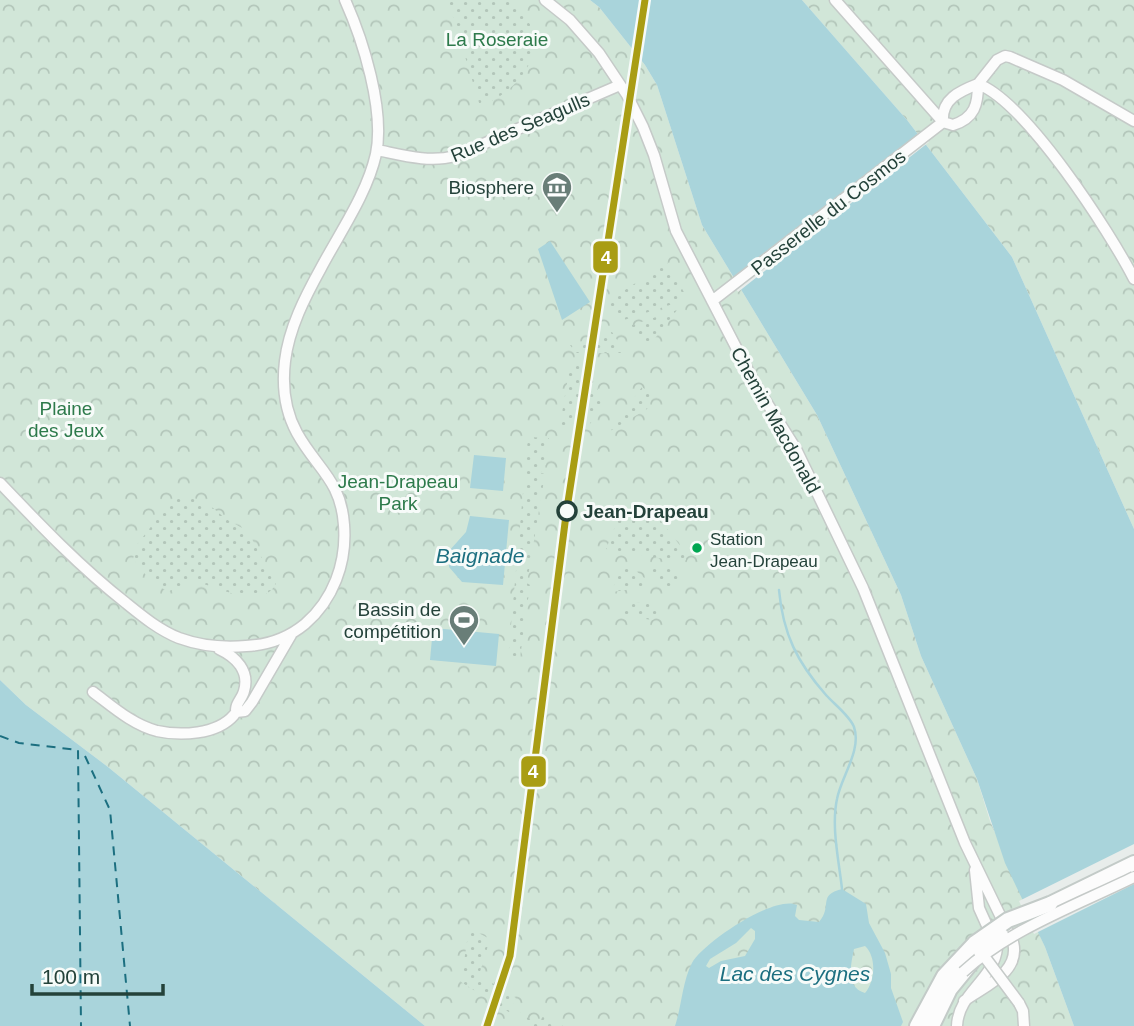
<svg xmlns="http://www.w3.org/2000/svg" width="1134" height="1026" viewBox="0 0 1134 1026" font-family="Helvetica,sans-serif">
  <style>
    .park { fill: url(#park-crowns) }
    .garden { fill: url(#garden-dots) }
    .water { fill: #a9d4db; fill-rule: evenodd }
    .pier { fill: #e8edeb }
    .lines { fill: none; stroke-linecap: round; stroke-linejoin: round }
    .stream { stroke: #a9d4db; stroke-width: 2.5 }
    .ferry { stroke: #1c6f80; stroke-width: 2; stroke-dasharray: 9 7; stroke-linecap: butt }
    .street-casing { stroke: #c5cac8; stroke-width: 13 }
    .secondary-casing { stroke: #c3cbc8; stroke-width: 18 }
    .street { stroke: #fcfcfc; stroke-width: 10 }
    .secondary { stroke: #fcfcfc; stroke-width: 14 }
    .street-bridge-casing { stroke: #c5cac8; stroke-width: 13; stroke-linecap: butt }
    .secondary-bridge-casing { stroke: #c3cbc8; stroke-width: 18; stroke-linecap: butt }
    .street-bridge { stroke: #fcfcfc; stroke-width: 10 }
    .secondary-bridge { stroke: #fcfcfc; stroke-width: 14 }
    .metro-1-casing { stroke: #f7fbf9; stroke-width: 12 }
    .metro-1 { stroke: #a99d14; stroke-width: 7 }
    .stop-dot { fill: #f7fbf9; stroke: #24423a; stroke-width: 3.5 }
    .bus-dot { fill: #00a651; stroke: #f7fbf9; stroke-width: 2.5 }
    .labels { text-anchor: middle; stroke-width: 6; stroke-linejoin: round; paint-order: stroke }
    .bus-label { font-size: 17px; fill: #24423a; stroke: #f7fbf9; text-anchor: start }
    .park-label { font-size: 19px; fill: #2d7a4b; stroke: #f7fbf9 }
    .street-label { font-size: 19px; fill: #24423a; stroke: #f7fbf9 }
    .poi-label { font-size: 19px; fill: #24423a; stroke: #f7fbf9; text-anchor: end }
    .stop-label { font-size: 19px; font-weight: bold; fill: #24423a; stroke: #f7fbf9; text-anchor: start }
    .water-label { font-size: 21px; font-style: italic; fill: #1c6f80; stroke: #f7fbf9 }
    .line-badge { stroke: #f7fbf9; stroke-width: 2.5 }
    .badge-label { font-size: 19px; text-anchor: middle; font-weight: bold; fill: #fff }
  </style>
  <defs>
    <pattern id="park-crowns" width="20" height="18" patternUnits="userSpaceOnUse" patternTransform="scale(1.75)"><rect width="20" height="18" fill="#d1e6d8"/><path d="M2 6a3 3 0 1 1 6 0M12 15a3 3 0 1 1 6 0" fill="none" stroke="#b3c6ba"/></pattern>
    <pattern id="garden-dots" width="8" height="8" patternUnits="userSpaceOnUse" patternTransform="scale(1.75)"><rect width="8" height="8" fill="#d1e6d8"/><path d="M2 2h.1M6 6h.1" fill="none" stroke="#b3c6ba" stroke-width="1.8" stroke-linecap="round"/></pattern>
  </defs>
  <rect width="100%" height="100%" fill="#e8edeb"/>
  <path class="park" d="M0,0H590L599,7L645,65L657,85L702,225L817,415L901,595L921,656L977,779L990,821L1045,947L1074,1026H425L108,767L26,705L0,680Z
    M802,0H1134V529L1012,257L907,120Z"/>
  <path class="garden" d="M448,0H507C560,34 527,89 480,106Z
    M667,263L688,299L624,320L609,304V300Z
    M677,310L649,346L631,328L632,325Z
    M612,332L623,349L621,353H576L570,345Z
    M586,365L605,405L585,430L560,425L569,371L573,366Z
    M642,387L653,396L647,409L610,431Z
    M528,437L549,438L546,465H542L541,473L545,474L527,583L530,585L519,665L508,659Z
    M180,495L197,499L213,508L226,519L244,529L250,535L267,568L277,581C265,614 214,585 193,581L168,592L149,579L133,559L136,546L174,497Z
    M626,505L652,510L686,553V560L682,562L606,549L623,507Z
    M619,569H634L653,586L612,592Z
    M646,569H679L683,575L670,591Z
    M657,600L659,610L653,620L631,617L623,614L626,604Z
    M469,928L490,939L479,975L516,998L511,1007L538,1024L544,1015L563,1026H531L461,982Z"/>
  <path class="water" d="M590,0H802L907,120L1012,257L1134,529V1026H1074L1045,947L1005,863L977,779L921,656L901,595L817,415L702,225L657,85L645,65L599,7Z
    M550,241L590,302L562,320L538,249Z
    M474,455L506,458L503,491L470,488Z
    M470,516L509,520L503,585L462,582L449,567V551L466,532Z
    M433,628L499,634L496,666L430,660Z
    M0,680L26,705L108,767L425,1026H0Z
    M842,889L866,904L869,923L885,953L891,974V988L903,1022L901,1026H675C682,1005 682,983 692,963C703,943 775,894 797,905L795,916L799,920L819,922C833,906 817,895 842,889ZM751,928L755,931V939L745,956L721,961L709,968L706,966L710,959L736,943ZM865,946C877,957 875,982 865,993C845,987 851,964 854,949Z"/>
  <path class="pier" d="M921,132L929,142L738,292L731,280Z
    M1134,844V884L1034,934L1019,901Z"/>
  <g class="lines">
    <path class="stream" d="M779,590C783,634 797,662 826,695C834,704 850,716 854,727C862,750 841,777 837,799C831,827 839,861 842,889"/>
    <path class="ferry" d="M0,736L19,743L78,750L81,1026
      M85,756L110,810L130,1026"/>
    <g class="street-casing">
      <path id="street" d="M545,0L570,20L599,53L627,95L643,127L654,155L676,231L755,384L796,449L863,588L965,843L1013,942C1021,973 984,986 964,1001
        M835,0L943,122
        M978,84C1026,102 1110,232 1134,279
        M978,84L997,60L1005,56L1010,57L1063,80L1134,121
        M943,122L953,125C975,118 978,104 978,84
        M943,122C941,99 960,91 978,84
        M377,150C402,155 429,163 455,156L620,85
        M712,301L943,122
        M0,483C40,525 80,567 126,603C142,616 159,630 179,638C201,646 223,648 246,646C268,645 288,638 305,624C333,600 347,563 344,525C341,480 317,469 297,433C285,411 282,386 285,361C289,328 305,297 321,268C340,232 367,194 376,154C385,110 363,40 345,0
        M93,692C113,707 133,725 157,731C180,736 217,735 234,715C239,709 234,713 237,705C239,700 243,696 244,691C250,671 236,657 219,649
        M236,712L245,711L252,702L291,635
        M1019,1003L1023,1011L1024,1026
        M957,1026C958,993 994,980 997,948L979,908L975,870"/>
    </g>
    <g class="secondary-casing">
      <path id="secondary" d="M1050,904L1134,863
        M917,1026L944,976L975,943
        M932,1026L950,989L972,962"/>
    </g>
    <use href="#street" class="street"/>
    <use href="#secondary" class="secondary"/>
    <g class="street-bridge-casing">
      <path id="street-bridge" d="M981,952L1019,1003
        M963,972C1010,929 1077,905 1134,877"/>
    </g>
    <g class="secondary-bridge-casing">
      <path id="secondary-bridge" d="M975,943L1008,920L1050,904
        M981,952L1001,935"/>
    </g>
    <use href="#street-bridge" class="street-bridge"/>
    <use href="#secondary-bridge" class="secondary-bridge"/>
    <g class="metro-1-casing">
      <path id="metro-1" d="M487,1026L510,956L566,515L645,0"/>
    </g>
    <use href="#metro-1" class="metro-1"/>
  </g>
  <defs>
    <g id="museum-pin" transform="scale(1.575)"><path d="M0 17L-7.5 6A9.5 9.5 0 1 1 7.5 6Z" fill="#697e78" stroke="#f7fbf9"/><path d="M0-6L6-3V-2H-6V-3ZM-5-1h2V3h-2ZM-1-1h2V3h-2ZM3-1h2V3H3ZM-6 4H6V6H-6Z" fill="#fff"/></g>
    <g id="stadium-pin" transform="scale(1.575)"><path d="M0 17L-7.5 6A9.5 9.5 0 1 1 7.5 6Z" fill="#697e78" stroke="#f7fbf9"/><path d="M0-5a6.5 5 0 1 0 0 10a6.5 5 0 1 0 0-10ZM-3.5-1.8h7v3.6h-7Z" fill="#fff"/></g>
  </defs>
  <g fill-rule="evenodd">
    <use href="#museum-pin" x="557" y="187"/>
    <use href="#stadium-pin" x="464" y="620"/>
  </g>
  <circle class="stop-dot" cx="567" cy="511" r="9"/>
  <circle class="bus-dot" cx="697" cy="548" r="6"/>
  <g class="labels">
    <g class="bus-label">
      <text x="710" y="545">Station<tspan x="710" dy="22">Jean-Drapeau</tspan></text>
    </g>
    <g class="park-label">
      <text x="497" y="46">La Roseraie</text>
      <text x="66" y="415">Plaine<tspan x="66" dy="22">des Jeux</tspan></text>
      <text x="398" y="488">Jean-Drapeau<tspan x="398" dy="22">Park</tspan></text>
    </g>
    <g class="street-label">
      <text transform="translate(520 127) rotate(-23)" y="7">Rue des Seagulls</text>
      <text transform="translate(828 212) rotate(-38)" y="7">Passerelle du Cosmos</text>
      <text transform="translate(776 420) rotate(61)" y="7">Chemin Macdonald</text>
    </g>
    <g class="poi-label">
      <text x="534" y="194">Biosphere</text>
      <text x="441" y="616">Bassin de<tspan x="441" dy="22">compétition</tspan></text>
    </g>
    <g class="stop-label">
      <text x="583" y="518">Jean-Drapeau</text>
    </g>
    <g class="water-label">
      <text x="480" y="563">Baignade</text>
      <text x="795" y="981">Lac des Cygnes</text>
    </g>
  </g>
  <g class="line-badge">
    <rect x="592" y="240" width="27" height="34" rx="7" fill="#a99d14"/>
    <rect x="520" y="755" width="27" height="33" rx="7" fill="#a99d14"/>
  </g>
  <g class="badge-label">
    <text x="606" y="264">4</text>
    <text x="533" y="778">4</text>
  </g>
  <path d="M32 984v10h131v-10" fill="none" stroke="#24423a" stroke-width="3.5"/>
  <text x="42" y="984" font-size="21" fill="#24423a" stroke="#f7fbf9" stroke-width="5" paint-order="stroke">100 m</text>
</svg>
